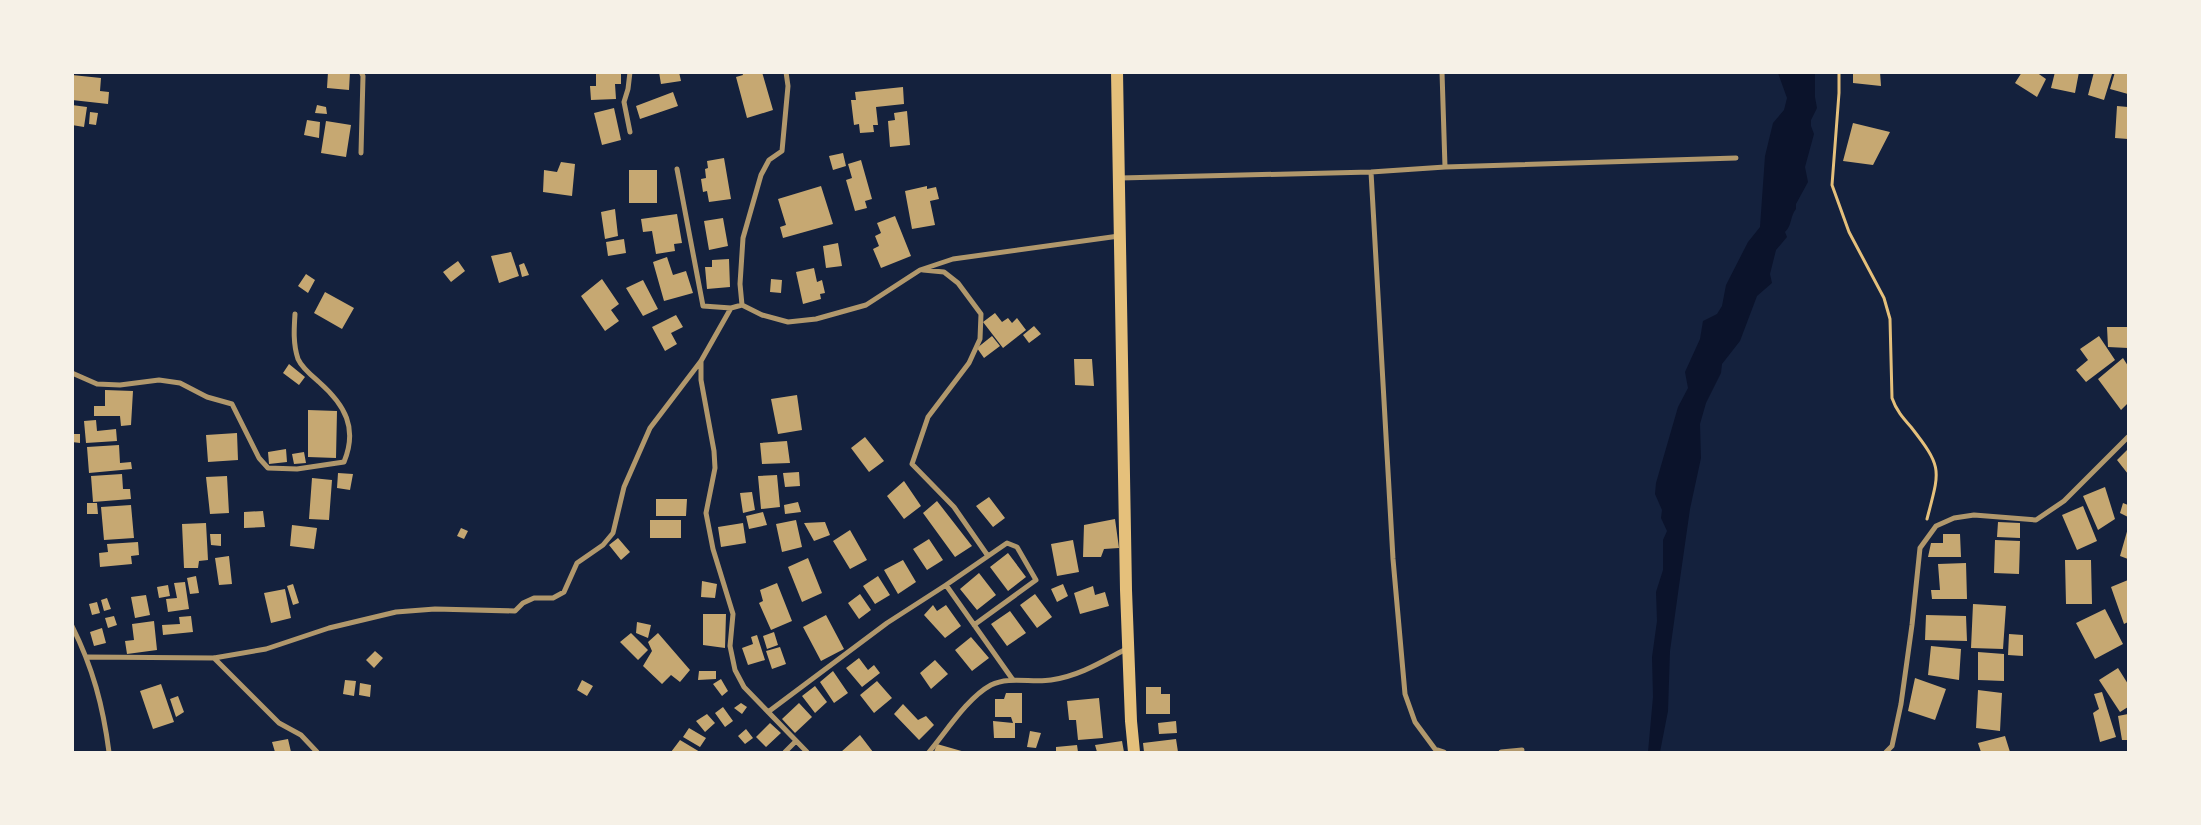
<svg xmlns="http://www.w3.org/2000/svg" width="2201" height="825" viewBox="0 0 2201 825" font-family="'PT Sans',sans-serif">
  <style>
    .water { fill: #0b132b }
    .building { fill: #c6a872 }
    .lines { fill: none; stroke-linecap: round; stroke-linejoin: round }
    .path { stroke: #e5c07b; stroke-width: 3 }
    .minor { stroke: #b1986c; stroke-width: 5 }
    .primary { stroke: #e5c07b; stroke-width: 12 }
  </style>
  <rect width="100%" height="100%" fill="#14213d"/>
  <path class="water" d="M1778,73H1815V97L1817,108L1811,120V126L1814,134L1805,167L1808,182L1796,204V209C1790,216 1792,226 1785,232L1787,237L1776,250L1770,274L1772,283L1757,296L1740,341L1722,364L1721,373L1706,403L1700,424L1701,458L1690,509L1679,586L1670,651L1668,711L1660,752H1648L1653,697L1652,657L1657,621L1656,592L1663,570V540L1667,531L1661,518L1662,510L1655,494L1656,483L1678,407L1688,388L1685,372L1700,339L1703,321L1717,314L1722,306L1726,285L1748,242L1760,227L1765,156L1773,123L1784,110L1787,98Z"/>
  <path class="building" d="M328,72H350L349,90L327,88Z
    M596,72H621V84H615L616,99L591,100L590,86H596Z
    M659,72H679L681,81L661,84Z
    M742,72H762L773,110L747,118L736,77L743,75Z
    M1853,72H1880L1881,86L1853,83Z
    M2022,72H2036L2046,79L2037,97L2015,83Z
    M2055,72H2079L2075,93L2051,88Z
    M2094,72L2112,74L2104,100L2088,95Z
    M2115,72H2128V94L2110,89Z
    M72,75L101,78L100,91L109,92L108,104L72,100Z
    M903,87L904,104L876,107L878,125H873L874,132L860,133L859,124L854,125L851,100H856L855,92Z
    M673,92L678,106L640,119L636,106Z
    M72,105L87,107L84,127L72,125Z
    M317,105L326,107L327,114L315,113Z
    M2117,106L2128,107V139L2115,138Z
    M614,108L621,140L602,145L594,113Z
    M907,111L910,145L890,147L888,121L895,120L894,113Z
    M90,112L98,113L96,125L89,124Z
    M307,120L320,122L319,138L304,135Z
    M326,121L351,125L346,157L321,153Z
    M1853,123L1890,132L1873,165L1843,161Z
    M843,153L846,166L833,170L829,156Z
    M724,158L731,199L709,202L707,191L703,192L701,179L706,178L705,169L708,168L707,161Z
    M861,160L872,199L865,201L867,208L855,211L846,180L852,178L848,164Z
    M561,162L575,164L572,196L543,192L544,170L557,172Z
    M629,170H657V203H629Z
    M821,186L833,224L783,238L780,227L786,225L778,199Z
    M927,186V189L936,187L939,199L930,201L935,225L912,229L905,191Z
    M615,209L618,236L605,239L601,212Z
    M677,214L682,243L674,244L675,251L656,254L652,231L643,232L641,219Z
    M895,216L911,256L881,268L873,249L879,246L875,236L881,233L877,223Z
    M723,218L728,246L709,250L704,221Z
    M624,239L626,253L608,256L606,242Z
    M838,243L842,266L826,268L823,246Z
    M511,252L519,276L499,283L491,256Z
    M667,257L673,275L686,271L693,293L664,301L653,262Z
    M729,259L730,287L707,289L705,267H712V260Z
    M458,261L465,271L451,282L443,272Z
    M524,263L529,275L522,277L519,265Z
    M814,268L817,282L822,280L825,293L820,294L821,299L803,304L796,272Z
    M306,274L315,280L308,293L298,286Z
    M602,279L619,304L611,310L619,321L605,331L581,296Z
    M771,279L782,280L781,293L770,292Z
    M643,280L658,309L643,316L626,288Z
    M325,292L354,308L342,329L314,313Z
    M995,313L1002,322L1008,318L1012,323L1017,318L1026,330L1003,348L983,322Z
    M676,315L683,327L671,333L677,344L665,351L652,327Z
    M1034,326L1041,334L1029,343L1023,335Z
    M2107,327H2128V348L2108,347Z
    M992,336L1000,346L984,358L977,348Z
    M2099,336L2115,360L2086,382L2076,370L2088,360L2080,349Z
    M2123,358L2128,366V403L2121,410L2098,379Z
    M1074,359H1092L1094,386L1075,385Z
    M289,364L305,377L299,385L283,373Z
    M105,390L133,391L131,425L121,426L120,416H94V406H105Z
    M797,395L802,430L778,434L771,399Z
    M308,410L337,411L336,458L308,457Z
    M96,420L97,431L116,429L117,441L86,443L84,421Z
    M237,433L238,460L208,462L206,435Z
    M72,434H80V443L72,442Z
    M865,437L884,461L869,472L851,448Z
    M787,441L790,463L762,464L760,443Z
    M119,445L120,463L131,462L132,469L89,473L87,447Z
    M286,449L287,462L269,464L268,452Z
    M2128,449V474L2117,460Z
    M304,452L306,463L294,464L292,454Z
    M799,472L800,486L785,487L783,473Z
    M338,473L353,474L350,490L337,488Z
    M122,474L123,489H130L131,499L93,502L91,476Z
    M777,475L780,507L761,509L758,476Z
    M227,476L229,513L210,514L206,477Z
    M312,478L332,480L329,520L309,519Z
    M904,481L921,506L904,519L887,496Z
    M2105,487L2115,519L2098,530L2083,496Z
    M752,492L755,510L743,513L740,493Z
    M989,497L1005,518L993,527L976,506Z
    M656,499H687L686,516H656Z
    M937,501L972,546L955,557L923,513Z
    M798,502L801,512L785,514L784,505Z
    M87,503H97L98,514H87Z
    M2123,503L2128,505V517L2120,513Z
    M131,505L134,538L104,540L101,507Z
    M2083,506L2097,541L2077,550L2062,515Z
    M263,511L265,527L244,528V512Z
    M763,512L767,525L749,529L746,516Z
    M1115,519L1119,548L1104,549L1101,557H1083L1084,525Z
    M650,520H681V538H650Z
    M796,520L802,547L782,552L776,524Z
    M825,522L830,535L814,541L804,523Z
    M1998,522L2020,523V538L1997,537Z
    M206,523L208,560L199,561L198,568H184L182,524Z
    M743,523L746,543L721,547L718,527Z
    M292,525L317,528L314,549L290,546Z
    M461,528L468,531L464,539L457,536Z
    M2128,528V559L2120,556Z
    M850,530L867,560L850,569L833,541Z
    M210,534H221V546L211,545Z
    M1943,534H1960L1961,557H1928L1931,543H1943Z
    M618,538L630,552L621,560L609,545Z
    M929,539L943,560L927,570L913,549Z
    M1073,540L1079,572L1057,576L1051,544Z
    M1995,540L2020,541L2019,574L1994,573Z
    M138,542L139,555L131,556L132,564L100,567L99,553L108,552L107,544Z
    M1008,553L1026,577L1008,591L990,567Z
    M229,556L232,584L219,585L215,558Z
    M808,558L822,593L802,602L788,567Z
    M903,560L916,582L898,594L884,570Z
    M2065,560H2091L2092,604H2066Z
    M1966,563L1967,599H1932L1931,590H1940L1938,564Z
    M979,573L996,595L977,610L960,589Z
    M196,576L199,593L190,594L187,578Z
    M878,576L890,595L875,604L863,586Z
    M2128,580V622L2124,624L2111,587Z
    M702,581L717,584L715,598L701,597Z
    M185,582L189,609L168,612L166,599L177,598L174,583Z
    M777,583L792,621L771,630L759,603L763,601L760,590Z
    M293,584L299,603L293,605L287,586Z
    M1063,584L1068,596L1057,602L1051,589Z
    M168,585L170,596L159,598L157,587Z
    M1093,586L1095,595L1105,592L1109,606L1080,614L1074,593Z
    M285,589L291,618L271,623L264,593Z
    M860,594L871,610L859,619L848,603Z
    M1035,594L1052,617L1037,628L1020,605Z
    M146,595L150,615L135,618L131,597Z
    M107,598L111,609L104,611L101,600Z
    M97,602L100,613L92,615L89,604Z
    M1973,604L2006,606L2003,649L1971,648Z
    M933,605L937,611L946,605L961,626L945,638L924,615Z
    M2105,609L2123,644L2095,659L2076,623Z
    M1010,611L1026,633L1007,646L991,624Z
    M703,614H726L725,648L703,645Z
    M826,615L844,649L821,661L803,627Z
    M1926,615L1966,616L1967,641L1925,640Z
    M114,616L117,625L108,628L105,618Z
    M191,616L193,632L163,635L162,625L180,624L179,617Z
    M154,621L157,650L127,654L125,641L134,640L132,624Z
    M637,622L651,625L648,638L636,633Z
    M102,628L106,643L94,646L90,632Z
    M774,632L778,645L767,649L763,636Z
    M631,633L648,650L638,660L620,642Z
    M658,633L690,670L680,682L671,675L662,684L643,666L652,651L648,642Z
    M2009,634L2023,635V656L2008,655Z
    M757,635L765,660L748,665L742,648L753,644L751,637Z
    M971,637L989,658L972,671L955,650Z
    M1931,646L1961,649L1959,680L1928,675Z
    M780,647L786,664L772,669L766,651Z
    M375,651L383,658L374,668L366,660Z
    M1978,652L2004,654V681L1978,680Z
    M859,658L868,670L874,665L880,673L862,687L846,668Z
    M935,660L948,674L931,689L920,673Z
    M2118,668L2128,684V707L2120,712L2099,680Z
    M699,671H716V679L698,680Z
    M833,671L848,693L834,703L820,682Z
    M1915,678L1946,689L1935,720L1908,711Z
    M721,679L728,691L722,696L713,684Z
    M345,680L356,681L354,696L343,694Z
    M582,680L593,686L587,696L577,690Z
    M877,681L892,698L874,713L860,695Z
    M360,683L371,685L370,697L359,695Z
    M161,684L174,722L153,729L140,691Z
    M815,686L827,702L815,713L802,696Z
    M1146,687H1161V694H1170V714H1146Z
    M1978,690L2002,693L2000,731L1976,728Z
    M2102,692L2116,737L2100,742L2093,713L2099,709L2094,694Z
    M1006,693H1022V723H1015V738H994L993,721L1013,723L1011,717H995V699H1004Z
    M178,696L184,712L176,717L170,699Z
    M1099,698L1103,738L1078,740L1076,720H1069L1067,701Z
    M741,703L747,707L742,714L734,708Z
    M799,703L812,717L795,733L782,719Z
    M903,704L918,720L926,716L934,725L919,740L894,714Z
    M723,707L733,721L725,727L715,713Z
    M707,714L715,723L705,732L696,721Z
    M2128,714V740H2122L2118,716Z
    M1176,721L1177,733L1159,734L1158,723Z
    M770,723L781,733L766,747L756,737Z
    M689,728L706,738L700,747L683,737Z
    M746,729L753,738L745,744L738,736Z
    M1030,731L1041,733L1036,748L1027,747Z
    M860,735L873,752H841Z
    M2005,736L2010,752H1981L1978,743Z
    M288,739L291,752H275L272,742Z
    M1176,739L1178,752H1144L1143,743Z
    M680,740L700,752H671Z
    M1122,741L1124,752H1097L1095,745Z
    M937,744L965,752H934Z
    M1077,745L1078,752H1056V747Z"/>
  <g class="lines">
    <path class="path" d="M1839,72V93L1832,185L1849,232L1884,298L1890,319L1892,398C1896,410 1903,418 1911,427C1943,468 1940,469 1927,519"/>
    <path class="minor" d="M361,72L363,76L361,153
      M630,72L628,89L624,102L630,132
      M1442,72L1445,167
      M677,169L703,306L731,308L742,305L762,315L788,322L816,319L866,305L920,270L953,259L1119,236
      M1371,172L1393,559L1405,694L1415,722L1435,749L1444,752
      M1120,178L1371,172L1445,167L1736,158
      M923,270L944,272L958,283L981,314L980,339L969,363L928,417L912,464L954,507L988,556
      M742,305L740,284L743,238L761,175L769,160L782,151L788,86L786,72
      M731,308L701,361V380L714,451L715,468L706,513L713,549L733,614L730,646L735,670L744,687L807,752
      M72,373L97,384L120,385L159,380L180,383L207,397L232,404L259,458L268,468L297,469L344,462C358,428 345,405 319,382C312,376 302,368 298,359C293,344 294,329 295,314
      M946,585L1013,680
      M72,626C93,668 103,706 109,752
      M88,657L214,658L266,649L329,628L396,612L435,609L515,611L523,603L534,598H553L564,592L577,563L603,545L613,533L624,487L650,428L701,361
      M214,658L279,723L301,735L317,752
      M768,712L887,623L946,585L1007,543L1017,547L1036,580L974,625
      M785,752L796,741
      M929,752C946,732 967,698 991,685C1009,676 1032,683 1051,680C1080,676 1103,661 1128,648
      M1501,752L1522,750
      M1886,752L1892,746L1901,704L1912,625L1920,548L1936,526L1954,518L1974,515L2036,520L2064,501L2128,437"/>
    <path class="primary" d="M1117,72L1126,590L1131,721L1134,752"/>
  </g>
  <rect width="2201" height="825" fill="none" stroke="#f6f1e7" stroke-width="148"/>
</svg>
